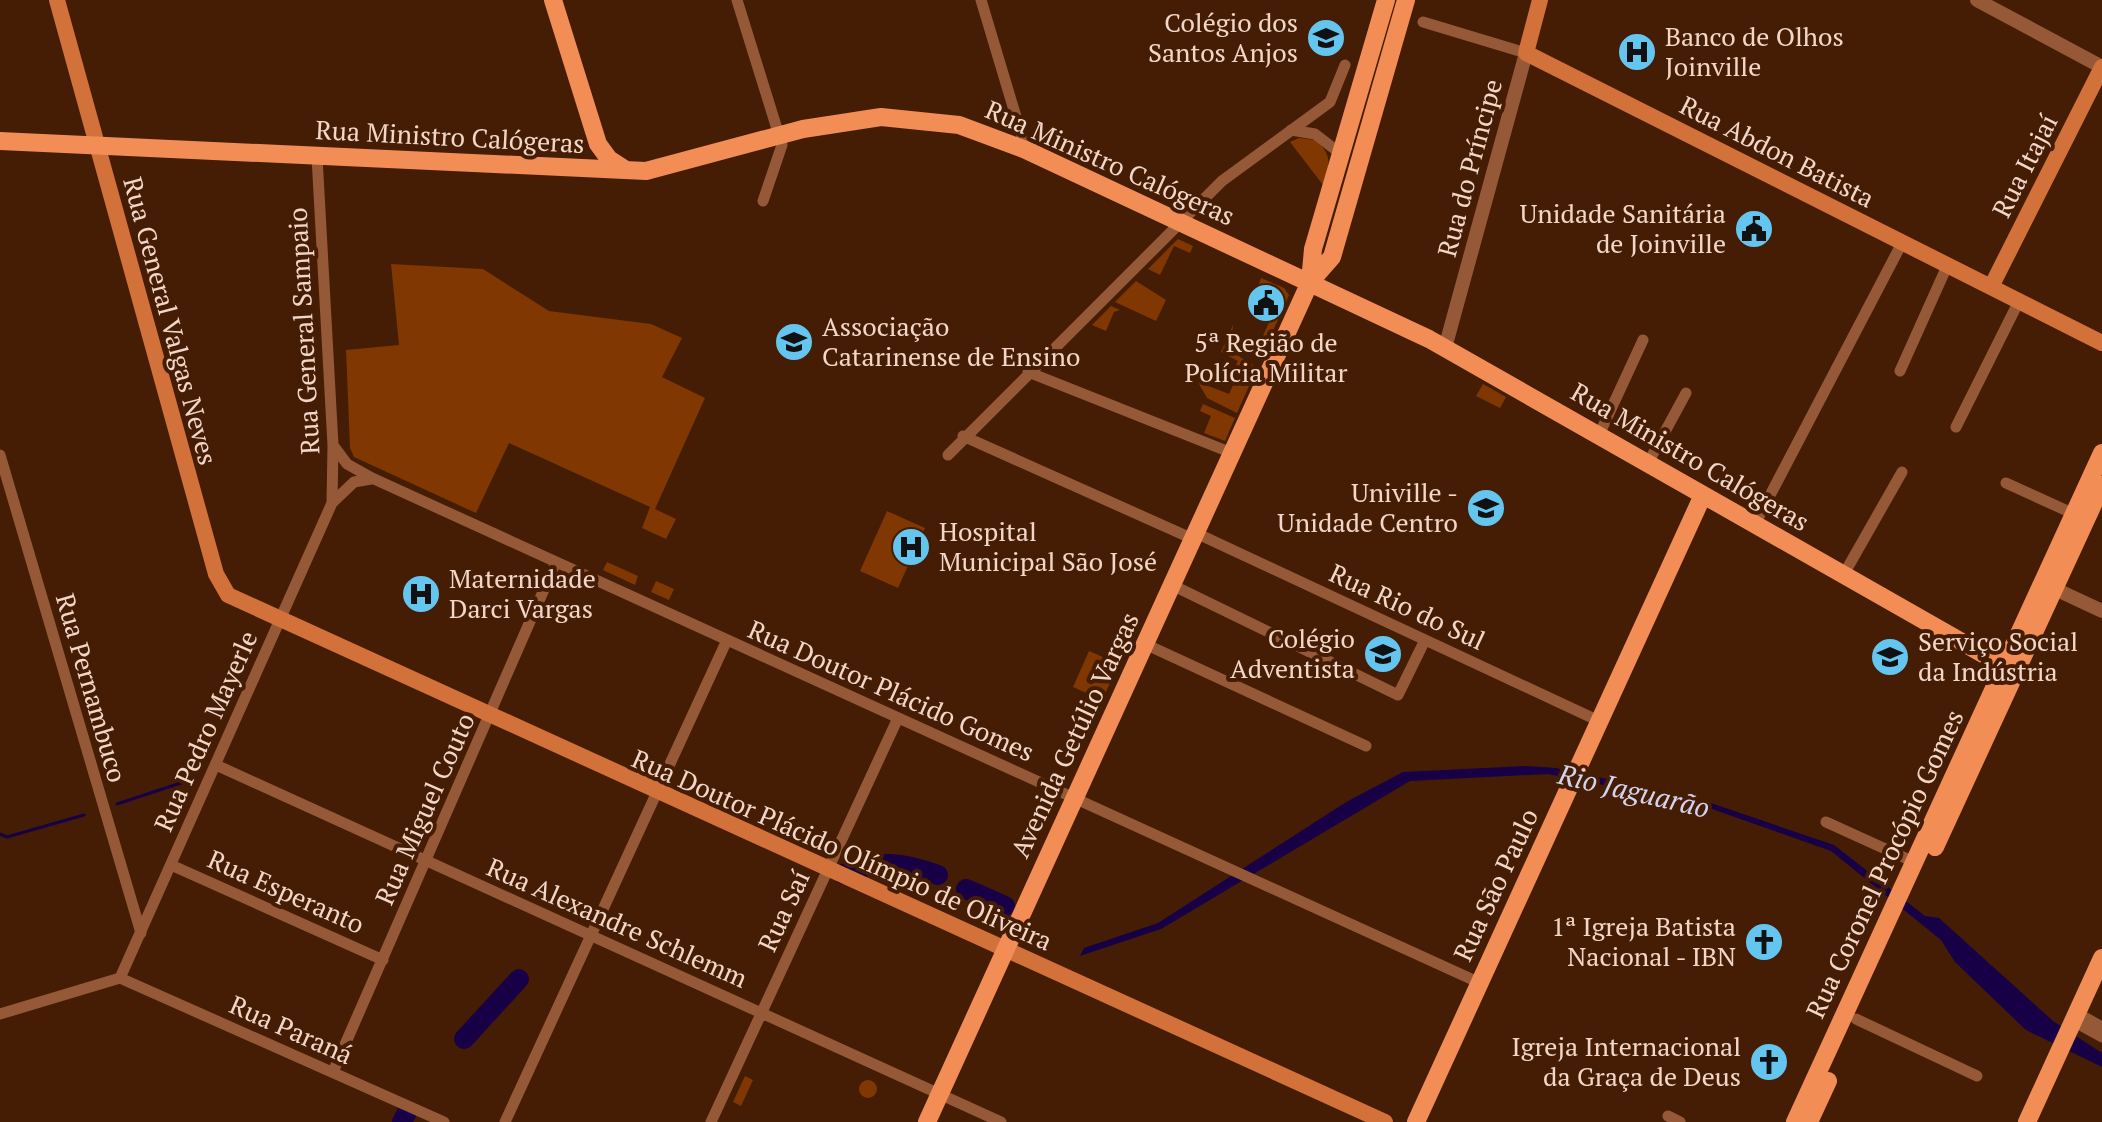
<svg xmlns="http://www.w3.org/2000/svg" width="2102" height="1122" viewBox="0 0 2102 1122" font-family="'PT Serif',serif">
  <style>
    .green { fill: #803701 }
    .water { fill: #180046 }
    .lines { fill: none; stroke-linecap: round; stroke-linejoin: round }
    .stream { stroke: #180046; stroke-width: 3 }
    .river { stroke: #180046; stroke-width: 20 }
    .minor { stroke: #965938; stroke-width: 11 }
    .tertiary { stroke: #965938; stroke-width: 14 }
    .secondary { stroke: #d27139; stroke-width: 16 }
    .primary { stroke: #f28d56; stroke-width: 18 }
    .labels { text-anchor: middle; stroke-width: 8; stroke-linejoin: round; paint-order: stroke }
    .poi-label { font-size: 26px; fill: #f2d7c9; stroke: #451d04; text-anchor: end }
    .street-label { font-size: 26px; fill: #f2d7c9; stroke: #451d04 }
    .water-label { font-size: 28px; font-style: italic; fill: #d4d3ed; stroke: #451d04 }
  </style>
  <rect width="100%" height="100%" fill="#451d04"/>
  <path class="green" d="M1299,138L1315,140C1333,154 1330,166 1323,185L1290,142Z
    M1178,239L1193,246L1190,253L1174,246L1160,275L1148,269Z
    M391,264L483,269L549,311L651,324L682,338L662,377L705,398L655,509L676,519L666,539L642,528L650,507L509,443L476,513L354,457L350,448L346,350L399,345Z
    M1261,278L1284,288L1289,295L1260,360L1243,348L1255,353L1281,296L1259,284Z
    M1136,281L1166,300L1156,321L1115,302Z
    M1111,306L1120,310L1114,312L1106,331L1092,325Z
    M1233,325L1231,351L1257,368L1237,413L1207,398L1198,382L1229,394L1238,374L1233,371L1238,361L1221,352Z
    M1483,384L1506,397L1500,408L1476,396Z
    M1203,404L1235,418L1225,441L1204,433L1211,416L1200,411Z
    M887,511L925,528L898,588L860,571Z
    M607,562L638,576L635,585L603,570Z
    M656,581L674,589L669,600L651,592Z
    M1089,651L1119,664L1102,700L1073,687Z
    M745,1076L753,1080L741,1106L733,1102Z
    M859 1089a9 9 0 1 1 18 0a9 9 0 1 1-18 0Z"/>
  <path class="water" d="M1526,766L1556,768L1699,799L1834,845L1925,916L1939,918L2053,1021L2102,1053V1067L2026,1030L1955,962L1941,940L1831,851L1698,804L1548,774L1410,781L1161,929L1080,956L1084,948L1158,923L1348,801L1403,772Z"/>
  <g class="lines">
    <path class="stream" d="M117,804L196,778
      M0,834L7,837L84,815"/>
    <path class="river" d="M843,874C879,859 902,862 938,875
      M966,889L1005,906
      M464,1039L519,979
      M402,1122L407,1112"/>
    <path class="minor" d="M737,0L782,145L763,201
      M981,0L1026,150
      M1423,22L1526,53
      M1291,130L1315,134L1341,154
      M317,157L333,445L332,503
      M1900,371L1948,264
      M1028,372L1232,453
      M1956,427L2019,301
      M1599,435L1643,340
      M963,436L1193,539
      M333,445L347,464L372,478L1480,983
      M0,455L141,933
      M948,455L1222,181L1330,102L1345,65
      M1648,463L1686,393
      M2006,483L2074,514
      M1755,524L1902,243
      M1196,533L1599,721
      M1844,574L1902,472
      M1172,585L1398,695L1425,640
      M1145,644L1366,746
      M216,765L1001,1122
      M1826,822L1914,862
      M171,865L383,960
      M120,978L332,503L354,482L371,479
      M120,978L444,1122
      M2077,1013L2102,1027
      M0,1014L120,978
      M1856,1019L1977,1076
      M2073,1021L2102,1037
      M333,1072L556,562
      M1668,1116L1680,1122
      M505,1122L727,640
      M711,1122L898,718"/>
    <path class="tertiary" d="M1977,0L2102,67
      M1445,348L1526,53
      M2055,589L2102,611"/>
    <path class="secondary" d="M57,0L216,574L228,595L1385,1122
      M1540,0L1526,53L2102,343
      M1991,287L2102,67"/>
    <path class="primary" d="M553,0L598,144L609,159L626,170
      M0,141L646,171L803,129L881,117L959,125L1026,150L1429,339L2004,666
      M1310,282L1332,257L1406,0
      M1935,847L2102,485
      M927,1122L1310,282L1313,249L1386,0
      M1416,1122L1703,495
      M1795,1122L2102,453
      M1809,1122L1828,1081
      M2027,1122L2102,958"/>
  </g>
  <defs>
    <g id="school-disc" transform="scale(2)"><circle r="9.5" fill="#64c5ee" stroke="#451d04"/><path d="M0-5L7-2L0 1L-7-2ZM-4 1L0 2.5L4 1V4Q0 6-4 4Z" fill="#111"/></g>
    <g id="hospital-disc" transform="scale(2)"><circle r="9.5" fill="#64c5ee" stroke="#451d04"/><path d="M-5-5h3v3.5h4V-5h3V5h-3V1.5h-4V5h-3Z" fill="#111"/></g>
    <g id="civic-disc" transform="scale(2)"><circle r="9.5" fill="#64c5ee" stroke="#451d04"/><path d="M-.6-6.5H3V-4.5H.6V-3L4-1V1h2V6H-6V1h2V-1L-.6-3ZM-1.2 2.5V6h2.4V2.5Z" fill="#111"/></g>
    <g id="university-disc" transform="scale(2)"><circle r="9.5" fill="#64c5ee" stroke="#451d04"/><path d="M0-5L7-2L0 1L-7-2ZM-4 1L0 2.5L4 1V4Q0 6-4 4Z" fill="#111"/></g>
    <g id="church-disc" transform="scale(2)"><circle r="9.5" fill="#64c5ee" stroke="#451d04"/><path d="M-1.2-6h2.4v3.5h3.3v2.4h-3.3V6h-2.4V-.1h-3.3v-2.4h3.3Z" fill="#111"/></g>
  </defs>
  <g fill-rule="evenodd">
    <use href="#school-disc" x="1326" y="38"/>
    <use href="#hospital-disc" x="1637" y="52"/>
    <use href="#civic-disc" x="1754" y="229"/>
    <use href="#civic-disc" x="1266" y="303"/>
    <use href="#university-disc" x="794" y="342"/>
    <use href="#school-disc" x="1486" y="508"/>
    <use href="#hospital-disc" x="911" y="547"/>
    <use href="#hospital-disc" x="421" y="594"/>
    <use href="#school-disc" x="1383" y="654"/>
    <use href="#university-disc" x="1890" y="657"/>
    <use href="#church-disc" x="1764" y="942"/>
    <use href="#church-disc" x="1769" y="1062"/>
  </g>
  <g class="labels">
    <g class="poi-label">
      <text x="1298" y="32">Colégio dos<tspan x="1298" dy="30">Santos Anjos</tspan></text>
      <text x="1665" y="46" text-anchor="start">Banco de Olhos<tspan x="1665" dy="30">Joinville</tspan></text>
      <text x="1726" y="223">Unidade Sanitária<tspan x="1726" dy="30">de Joinville</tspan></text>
      <text x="822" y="336" text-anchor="start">Associação<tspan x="822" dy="30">Catarinense de Ensino</tspan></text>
      <text x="1266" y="352" text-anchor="middle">5ª Região de<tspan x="1266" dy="30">Polícia Militar</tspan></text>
      <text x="1458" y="502">Univille -<tspan x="1458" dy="30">Unidade Centro</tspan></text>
      <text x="939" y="541" text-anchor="start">Hospital<tspan x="939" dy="30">Municipal São José</tspan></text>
      <text x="449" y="588" text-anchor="start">Maternidade<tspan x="449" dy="30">Darci Vargas</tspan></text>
      <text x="1355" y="648">Colégio<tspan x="1355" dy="30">Adventista</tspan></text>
      <text x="1918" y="651" text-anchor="start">Serviço Social<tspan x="1918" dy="30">da Indústria</tspan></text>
      <text x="1736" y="936">1ª Igreja Batista<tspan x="1736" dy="30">Nacional - IBN</tspan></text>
      <text x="1741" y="1056">Igreja Internacional<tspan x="1741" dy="30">da Graça de Deus</tspan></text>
    </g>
    <g class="street-label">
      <text transform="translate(450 137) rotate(3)" y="9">Rua Ministro Calógeras</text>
      <text transform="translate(1777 152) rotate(27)" y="9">Rua Abdon Batista</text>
      <text transform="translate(1110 163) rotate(24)" y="9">Rua Ministro Calógeras</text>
      <text transform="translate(2025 166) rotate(-63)" y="9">Rua Itajaí</text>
      <text transform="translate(1470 168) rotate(-75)" y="9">Rua do Príncipe</text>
      <text transform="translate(170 321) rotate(75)" y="9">Rua General Valgas Neves</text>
      <text transform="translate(304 331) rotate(-93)" y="9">Rua General Sampaio</text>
      <text transform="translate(1690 457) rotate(30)" y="9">Rua Ministro Calógeras</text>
      <text transform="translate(1407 607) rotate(25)" y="9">Rua Rio do Sul</text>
      <text transform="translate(91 688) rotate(74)" y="9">Rua Pernambuco</text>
      <text transform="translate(891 691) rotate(24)" y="9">Rua Doutor Plácido Gomes</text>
      <text transform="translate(206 731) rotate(-66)" y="9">Rua Pedro Mayerle</text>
      <text transform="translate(1075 735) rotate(-65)" y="9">Avenida Getúlio Vargas</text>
      <text transform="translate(425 809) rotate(-66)" y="9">Rua Miguel Couto</text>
      <text transform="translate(842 850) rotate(24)" y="9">Rua Doutor Plácido Olímpio de Oliveira</text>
      <text transform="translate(1885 864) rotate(-65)" y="9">Rua Coronel Procópio Gomes</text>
      <text transform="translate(1496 885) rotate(-65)" y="9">Rua São Paulo</text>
      <text transform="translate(286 892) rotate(24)" y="9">Rua Esperanto</text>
      <text transform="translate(784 911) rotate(-65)" y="9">Rua Saí</text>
      <text transform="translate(617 923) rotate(24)" y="9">Rua Alexandre Schlemm</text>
      <text transform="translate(291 1030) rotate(24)" y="9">Rua Paraná</text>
    </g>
    <g class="water-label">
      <text transform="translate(1634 791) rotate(13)" y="10">Rio Jaguarão</text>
    </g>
  </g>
</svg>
